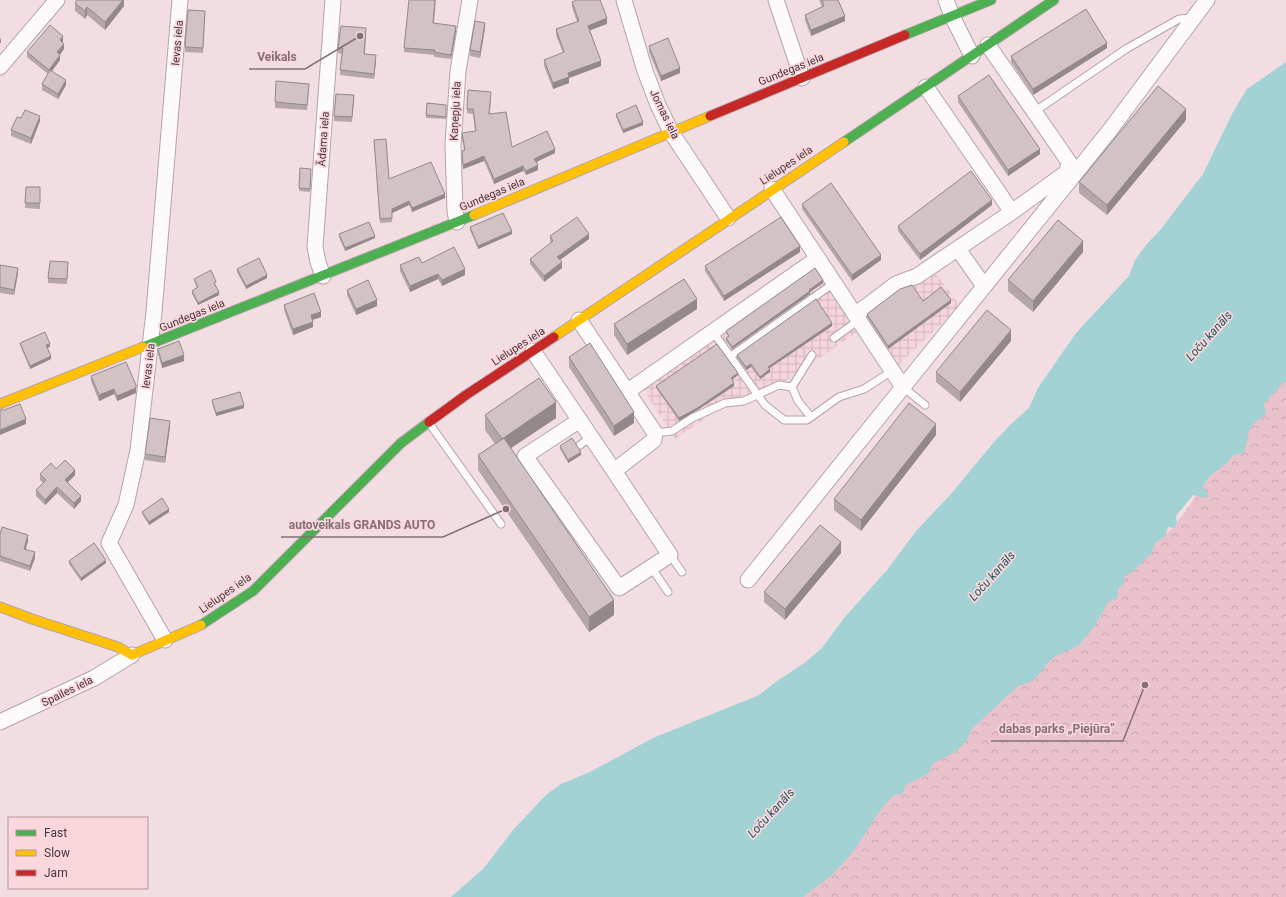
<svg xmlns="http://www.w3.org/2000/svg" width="1286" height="897" viewBox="0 0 1286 897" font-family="Roboto,sans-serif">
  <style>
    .industrial { fill: url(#industrial-grid) }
    .park { fill: url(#park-crowns) }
    .water { fill: #a2d2d3 }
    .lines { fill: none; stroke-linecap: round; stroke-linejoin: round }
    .lane-casing { stroke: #b4a4a8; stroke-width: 9 }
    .street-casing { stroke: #b4a4a8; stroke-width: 17 }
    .fast-casing { stroke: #b4a4a8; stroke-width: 11 }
    .slow-casing { stroke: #b4a4a8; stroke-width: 11 }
    .jam-casing { stroke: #b4a4a8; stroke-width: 11 }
    .lane { stroke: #fdfafb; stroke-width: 7 }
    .street { stroke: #fdfafb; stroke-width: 15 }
    .fast { stroke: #4caf50; stroke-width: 9 }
    .slow { stroke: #ffc107; stroke-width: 9 }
    .jam { stroke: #c62828; stroke-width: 9 }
    .wall { fill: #b5a7a9 }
    .shaded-wall { fill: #93888a }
    .building { fill: #d2c2c5; stroke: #93888a }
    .labels { text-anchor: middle; stroke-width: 3.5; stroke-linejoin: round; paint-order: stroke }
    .street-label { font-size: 11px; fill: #46383b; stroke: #fad6dd }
    .water-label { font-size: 12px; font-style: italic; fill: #165959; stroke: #fad6dd }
    .leader { fill: none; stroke: #827275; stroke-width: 1.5 }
    .callout-dot { fill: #827275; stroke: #fad6dd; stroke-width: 1.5 }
    .callout-label { font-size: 12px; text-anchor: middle; font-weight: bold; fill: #827275; stroke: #fad6dd; stroke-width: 3.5; stroke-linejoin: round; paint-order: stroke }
  </style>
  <defs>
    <pattern id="industrial-grid" width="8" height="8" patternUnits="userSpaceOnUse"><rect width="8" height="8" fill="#f5d4db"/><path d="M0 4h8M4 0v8" fill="none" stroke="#d3b7bd"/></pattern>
    <pattern id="park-crowns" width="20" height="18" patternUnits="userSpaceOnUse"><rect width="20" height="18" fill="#eac2cb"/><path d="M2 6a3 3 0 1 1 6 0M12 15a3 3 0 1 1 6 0" fill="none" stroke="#caa7af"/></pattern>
  </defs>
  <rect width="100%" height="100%" fill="#f2dee2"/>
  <path class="industrial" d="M816,265L859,331L771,391L737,397L675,439L642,387Z
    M934,271L960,306L895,368L861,315Z"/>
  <path class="park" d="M1286,370V897H785L832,843L1174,527Z"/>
  <path class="water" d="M1286,62V380L1264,404L1266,415C1245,426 1250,434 1244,453L1233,455L1227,463L1211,475L1203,486L1204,489L1208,492L1207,498L1193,495L1176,516L1177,523L1174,528L1168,527L1166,535L1155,544L1151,554L1143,561L1136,569L1124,577V581L1126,582L1119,587L1117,599L1108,602C1105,611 1084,643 1076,647C1071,651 1063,651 1059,654C1042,664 1041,682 1018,686L971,730C969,741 958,751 948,756C937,762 933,760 929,773L906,785L902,795L896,794C876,810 867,834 852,853C845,861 838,869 831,876C822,883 812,889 804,897H451L483,869L514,829L546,795L561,784L590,772L653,738L759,695L777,681L803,664L822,648L844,618L887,570L916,531L951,494L994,442L1011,424L1029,408L1038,388L1076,333L1129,276L1135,260L1146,245L1161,229L1203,174L1233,112L1247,89Z"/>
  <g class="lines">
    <g class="lane-casing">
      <path id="lane" d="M1034,112L1126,49L1179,19L1192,18
        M713,332L765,405L784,420H807L839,397L864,389L892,371
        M834,338L859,320
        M731,356L834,283
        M792,387L812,355
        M903,387L925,405
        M429,423L501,524
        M655,433L672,431L692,418L725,403L744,401L779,385L792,387L798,401L811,417
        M580,445L591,437
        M670,555L682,572
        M651,567L668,592"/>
    </g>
    <g class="street-casing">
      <path id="street" d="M624,0L645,71L658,105L671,132L728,218
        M776,0L802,78
        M946,0L952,16L972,56
        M988,45L1069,162L1067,172
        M0,67L57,0
        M926,87L1012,212L1067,172L1074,175
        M772,189L903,387
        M457,222L455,211L453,145L458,71L470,0
        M958,249L984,286
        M323,276L318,262L315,247L333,0
        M855,315L896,284L917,276L1012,212
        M579,320L655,433L654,440L614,471L670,555L619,588L525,456L580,420
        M533,351L614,471
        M628,391L818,258
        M748,580L903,387L1074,175L1110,130L1207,0
        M165,640L109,543L126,505L138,450L154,312L180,0
        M0,722L94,678L132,655"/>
    </g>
    <g class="fast-casing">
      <path id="fast" d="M905,35L991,0
        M844,142L1054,0
        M143,347L474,215
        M201,625L253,591L401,443L429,422"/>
    </g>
    <g class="slow-casing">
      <path id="slow" d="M474,215L710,116
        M554,337L844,142
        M0,404L143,347
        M0,607L32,619L118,647L132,655L201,625"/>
    </g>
    <g class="jam-casing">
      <path id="jam" d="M710,116L905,35
        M429,422L466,395L554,337"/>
    </g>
    <use href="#lane" class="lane"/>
    <use href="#street" class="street"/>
    <use href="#fast" class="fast"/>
    <use href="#slow" class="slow"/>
    <use href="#jam" class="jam"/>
  </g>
  <path class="wall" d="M124,0V6L105,30L87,15L85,19L75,11V3Z
    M409,0H436L434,23L456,31L451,59L434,57V55L404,52Z
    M819,0H838L845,21L811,36L805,20V15L822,7Z
    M572,2L607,24L590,30L601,66L569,78V83L553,89L544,66V60L563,53L556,35V29L577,22L572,7Z
    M205,16L203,53L185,52V47Z
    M485,28L480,58L470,56V50Z
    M366,34L365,54L376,60L374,79L340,75L342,54L338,53V48Z
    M63,42V43L64,49L60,55V60L52,71L66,85L58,99L42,90V84L48,74L27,57V52Z
    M649,46L680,73L661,81L649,52Z
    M1107,48L1033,95L1011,62V56Z
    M309,89L307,110L275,108V102Z
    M491,96L490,114L512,147L555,153L536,162L538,170L526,175L523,171L494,184L484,161L463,169L462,151L464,150L462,138V133L475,131L473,114L467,113V109Z
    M958,96L1040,154L1008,176L958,102Z
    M354,101L352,122L334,121V116Z
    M427,103L446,105V119L426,118Z
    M616,114L643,125L623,133L616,117Z
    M21,118L40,121L31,144L11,136V130Z
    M1186,120L1107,215L1079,193V182Z
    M374,140L389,179L445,198L412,212L409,205L392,213V222L380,223Z
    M300,168L311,169L310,192L299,191Z
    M26,187H40V209L25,208Z
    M802,204L881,260L852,281L802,209Z
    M992,205L920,260L898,231V226Z
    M470,227L512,234L478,249L470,230Z
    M339,234L375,238L345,251L339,237Z
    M550,236L589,239L560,260L562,268L544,282L530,264V259L551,243L550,242Z
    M800,252L724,301L705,271V266Z
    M1083,252L1033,312L1008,291V280Z
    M422,263L465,275L442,286L438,279L410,292L400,271V265Z
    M0,265L18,273L14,295L0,293Z
    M68,268L67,284L48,283V278Z
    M237,269L267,278L246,289L237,272Z
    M194,279L216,284L215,285L219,295L198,305L192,294V291L197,288L194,281Z
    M823,283L810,292V294L732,349L726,341V338L728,336L726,333V331Z
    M347,290L377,306L356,315L347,295Z
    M923,301L951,303L888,349L867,317V314Z
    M284,305L321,317L313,320V327L293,335L284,310Z
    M697,309L627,355L614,335V324Z
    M832,326L770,368V372L760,379L751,367L746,370L737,358V355Z
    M1011,341L960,402L936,382V372Z
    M20,343L50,347L47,348L51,359L30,369L20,345Z
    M158,349L184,361L162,368L158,354Z
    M569,357L634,423L614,436L569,367Z
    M738,375L732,380L734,386L699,409L679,421L656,388V386Z
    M91,376L136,390V393L117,401L114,394L99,401L91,381Z
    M212,400L244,408L216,416L212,403Z
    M485,415L556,418L511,448L614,615L589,632L478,470V455L495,444L485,430Z
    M170,426L165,463L145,460V454Z
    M936,435L861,531L834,510V499Z
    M560,446L581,455L568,463L560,449Z
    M56,469L75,475L68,482L81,501L74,509L57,493L45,505L36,496V490L43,483L40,480V474Z
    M142,512H169L149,525L142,514Z
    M0,534L28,541L26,549L35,558L30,571L0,561Z
    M841,553L785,620L764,602V592Z
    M69,561L106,563L81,581L69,564Z"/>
  <path class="shaded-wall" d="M123,0H124V6L105,30V22Z
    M87,7V15L85,19V11Z
    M845,16V21L811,36V30Z
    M607,18V24L588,31V26Z
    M485,23V28L480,58V52Z
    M456,26V31L451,59V55Z
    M63,36V42L60,46V40Z
    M1,38V42L0,44V40Z
    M1107,43V48L1033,95V89Z
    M64,44V49L57,58V52Z
    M60,55V60L49,75V70Z
    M376,55V60L374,79V74Z
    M601,61V66L569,78V83L553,89V83L568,73Z
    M680,68V73L661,81V76Z
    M66,80V85L58,99V94Z
    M1186,109V120L1107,215V205Z
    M40,116V121L31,144V138Z
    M643,122V125L623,133V130Z
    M555,149V153L534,163V159Z
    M1040,149V154L1008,176V170Z
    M484,156V161L463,169V165Z
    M538,165V170L526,175V171Z
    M523,166V171L494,184V179Z
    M445,194V198L412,212V208Z
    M992,200V205L920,260V254Z
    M409,201V205L392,213V209Z
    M512,231V234L478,249V246Z
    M589,234V239L557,262V257Z
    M375,236V238L345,251V248Z
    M1083,241V252L1033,312V301Z
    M800,246V252L724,301V296Z
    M881,255V260L852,281V275Z
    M562,262V268L544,282V276Z
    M18,268V273L14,295V290Z
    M465,269V275L442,286V280Z
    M438,274V279L410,292V286Z
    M267,275V278L246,289V286Z
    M823,280V283L810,292V294L732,349V347L809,290Z
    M219,292V295L198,305V303Z
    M697,299V309L627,355V344Z
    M377,300V306L356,315V309Z
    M951,300V303L888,349V346Z
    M321,312V317L311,320V315Z
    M313,322V327L293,335V329Z
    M832,323V326L768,369V367Z
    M1011,330V341L960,402V392Z
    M50,344V347L46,348V345Z
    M184,355V361L162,368V363Z
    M51,356V359L30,369V366Z
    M751,364V367L746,370V367Z
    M770,369V372L760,379V377Z
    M738,373V375L731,380V378Z
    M734,383V386L699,409L679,421V418Z
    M136,385V393L117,401V396Z
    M114,389V394L99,401V395Z
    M556,402V418L502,454V439Z
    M244,405V408L216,416V413Z
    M634,412V423L614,436V426Z
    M26,419V424L0,435V430Z
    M170,421V426L165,463V457Z
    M936,424V435L861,531V520Z
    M581,452V455L568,463V460Z
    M75,470V475L65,485V480Z
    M57,487V493L45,505V500Z
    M81,496V501L74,509V503Z
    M169,509V512L149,525V522Z
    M28,535V541L24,554V549Z
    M841,542V553L785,620V609Z
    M35,552V558L30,571V566Z
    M106,560V563L81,581V578Z
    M614,600V615L589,632V617Z"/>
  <path class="building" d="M77,0H123L105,22L87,7L85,11L75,3Z
    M409,0H435L433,23L456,26L451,55L434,52L435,50L404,48Z
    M577,0H600L607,18L588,26L601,61L568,73L569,77L553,83L544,60L564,52L556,29L579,21L572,2Z
    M822,0H838L845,16L811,30L805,15L824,6Z
    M1086,9L1107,43L1033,89L1011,56Z
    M188,10L205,11L203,48L185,47Z
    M475,21L485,23L480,52L470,50Z
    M50,25L63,36L60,40L64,44L57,52L60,55L49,70L27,52Z
    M341,26L366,28L364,54L376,55L374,74L340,70L343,48H338Z
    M668,38L680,68L661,76L649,46Z
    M50,70L66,80L58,94L42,84Z
    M989,75L1040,149L1008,170L958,96Z
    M276,81L309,84L307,105L275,102Z
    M1158,86L1186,109L1107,205L1079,182Z
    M468,90L491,92L489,114L506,112L512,147L547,131L555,149L534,159L538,165L526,171L523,166L494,179L484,156L463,165L462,151L465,150L462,133L476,131L473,109H467Z
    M336,94L354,95L352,117L334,116Z
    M427,103L446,105V117L426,115Z
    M636,105L643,122L623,130L616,114Z
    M25,110L40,116L31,138L11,130L17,117L21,118Z
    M386,139L389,179L431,162L445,194L412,208L409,201L392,209V218L380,219L374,140Z
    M300,168L311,169L310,189L299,188Z
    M971,171L992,200L920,254L898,226Z
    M831,183L881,255L852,275L802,204Z
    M26,187H40V203H25Z
    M503,213L512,231L478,246L470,227Z
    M577,217L589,234L557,257L562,262L544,276L530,259L553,241L550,236Z
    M781,217L800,246L724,296L705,266Z
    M1058,220L1083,241L1033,301L1008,280Z
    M369,222L375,236L345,248L339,234Z
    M454,247L465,269L442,280L438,274L410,286L400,265L419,257L422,263Z
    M259,258L267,275L246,286L237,269Z
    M50,261L68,262L67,279L48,278Z
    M0,265L18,268L14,290L0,287Z
    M815,268L823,280L809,290L810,291L732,347L726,338L729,336L726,331Z
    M211,270L216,282L214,283L219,292L198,303L192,291L198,287L194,279Z
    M684,279L697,299L627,344L614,324Z
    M368,280L377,300L356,309L347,290Z
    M912,285L923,301L941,287L951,300L888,346L867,314L900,289Z
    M314,293L321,312L311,315L313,322L293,329L284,305Z
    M816,299L832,323L768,367L770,369L760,377L751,364L746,367L737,355Z
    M987,310L1011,330L960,392L936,372Z
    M45,332L50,344L46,345L51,356L30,366L20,343Z
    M179,341L184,355L162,363L158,349Z
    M590,343L634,412L614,426L569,357Z
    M717,344L738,373L731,378L734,383L699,407L679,418L656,386Z
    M126,362L136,385V388L117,396L114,389L99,395L91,376Z
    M539,378L556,402L502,439L485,415Z
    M240,392L244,405L216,413L212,400Z
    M909,403L936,424L861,520L834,499Z
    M20,404L26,419L0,430V410H4Z
    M150,418L170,421L165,457L145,454Z
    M504,438L614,600L589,617L478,455Z
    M572,438L581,452L568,460L560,446Z
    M65,460L75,470L65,480L81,496L74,503L57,487L45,500L36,490L46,480L40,474L51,463L56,469Z
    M162,498L169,509L149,522L142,512Z
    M820,525L841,542L785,609L764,592Z
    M2,527L28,535L24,549L35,552L30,566L0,556V534Z
    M94,543L106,560L81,578L69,561Z"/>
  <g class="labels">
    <g class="street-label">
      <text transform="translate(177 43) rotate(-85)" y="4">Ievas iela</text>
      <text transform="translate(791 69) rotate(-22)" y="4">Gundegas iela</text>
      <text transform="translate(455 111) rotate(-87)" y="4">Kaņepju iela</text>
      <text transform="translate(665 114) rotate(64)" y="4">Jomas iela</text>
      <text transform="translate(323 139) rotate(-86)" y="4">Ādama iela</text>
      <text transform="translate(786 165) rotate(-34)" y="4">Lielupes iela</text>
      <text transform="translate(492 194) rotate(-23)" y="4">Gundegas iela</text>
      <text transform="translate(192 315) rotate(-22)" y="4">Gundegas iela</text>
      <text transform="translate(518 346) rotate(-33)" y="4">Lielupes iela</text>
      <text transform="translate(148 366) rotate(-83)" y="4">Ievas iela</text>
      <text transform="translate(225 593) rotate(-35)" y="4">Lielupes iela</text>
      <text transform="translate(67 691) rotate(-26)" y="4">Spailes iela</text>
    </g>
    <g class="water-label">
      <text transform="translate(1209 336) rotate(-48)" y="4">Loču kanāls</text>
      <text transform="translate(992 576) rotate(-48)" y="4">Loču kanāls</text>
      <text transform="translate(771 813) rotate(-47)" y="4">Loču kanāls</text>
    </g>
  </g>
  <path class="leader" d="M360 36L305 69H249M506 509L443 537H281M1145 685L1123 741H991"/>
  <g class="callout-dot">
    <circle cx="360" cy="36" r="4"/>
    <circle cx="506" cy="509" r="4"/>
    <circle cx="1145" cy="685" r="4"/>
  </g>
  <g class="callout-label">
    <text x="277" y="61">Veikals</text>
    <text x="362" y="529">autoveikals GRANDS AUTO</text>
    <text x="1057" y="733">dabas parks „Piejūra”</text>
  </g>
  <rect x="8" y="817" width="140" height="72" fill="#fad6dd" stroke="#b2979c"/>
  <rect x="16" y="830" width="20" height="6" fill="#4caf50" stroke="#b2979c"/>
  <text x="44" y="837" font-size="12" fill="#46383b">Fast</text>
  <rect x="16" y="850" width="20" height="6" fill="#ffc107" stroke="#b2979c"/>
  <text x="44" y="857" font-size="12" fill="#46383b">Slow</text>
  <rect x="16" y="870" width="20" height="6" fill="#c62828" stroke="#b2979c"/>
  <text x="44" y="877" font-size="12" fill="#46383b">Jam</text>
</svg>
